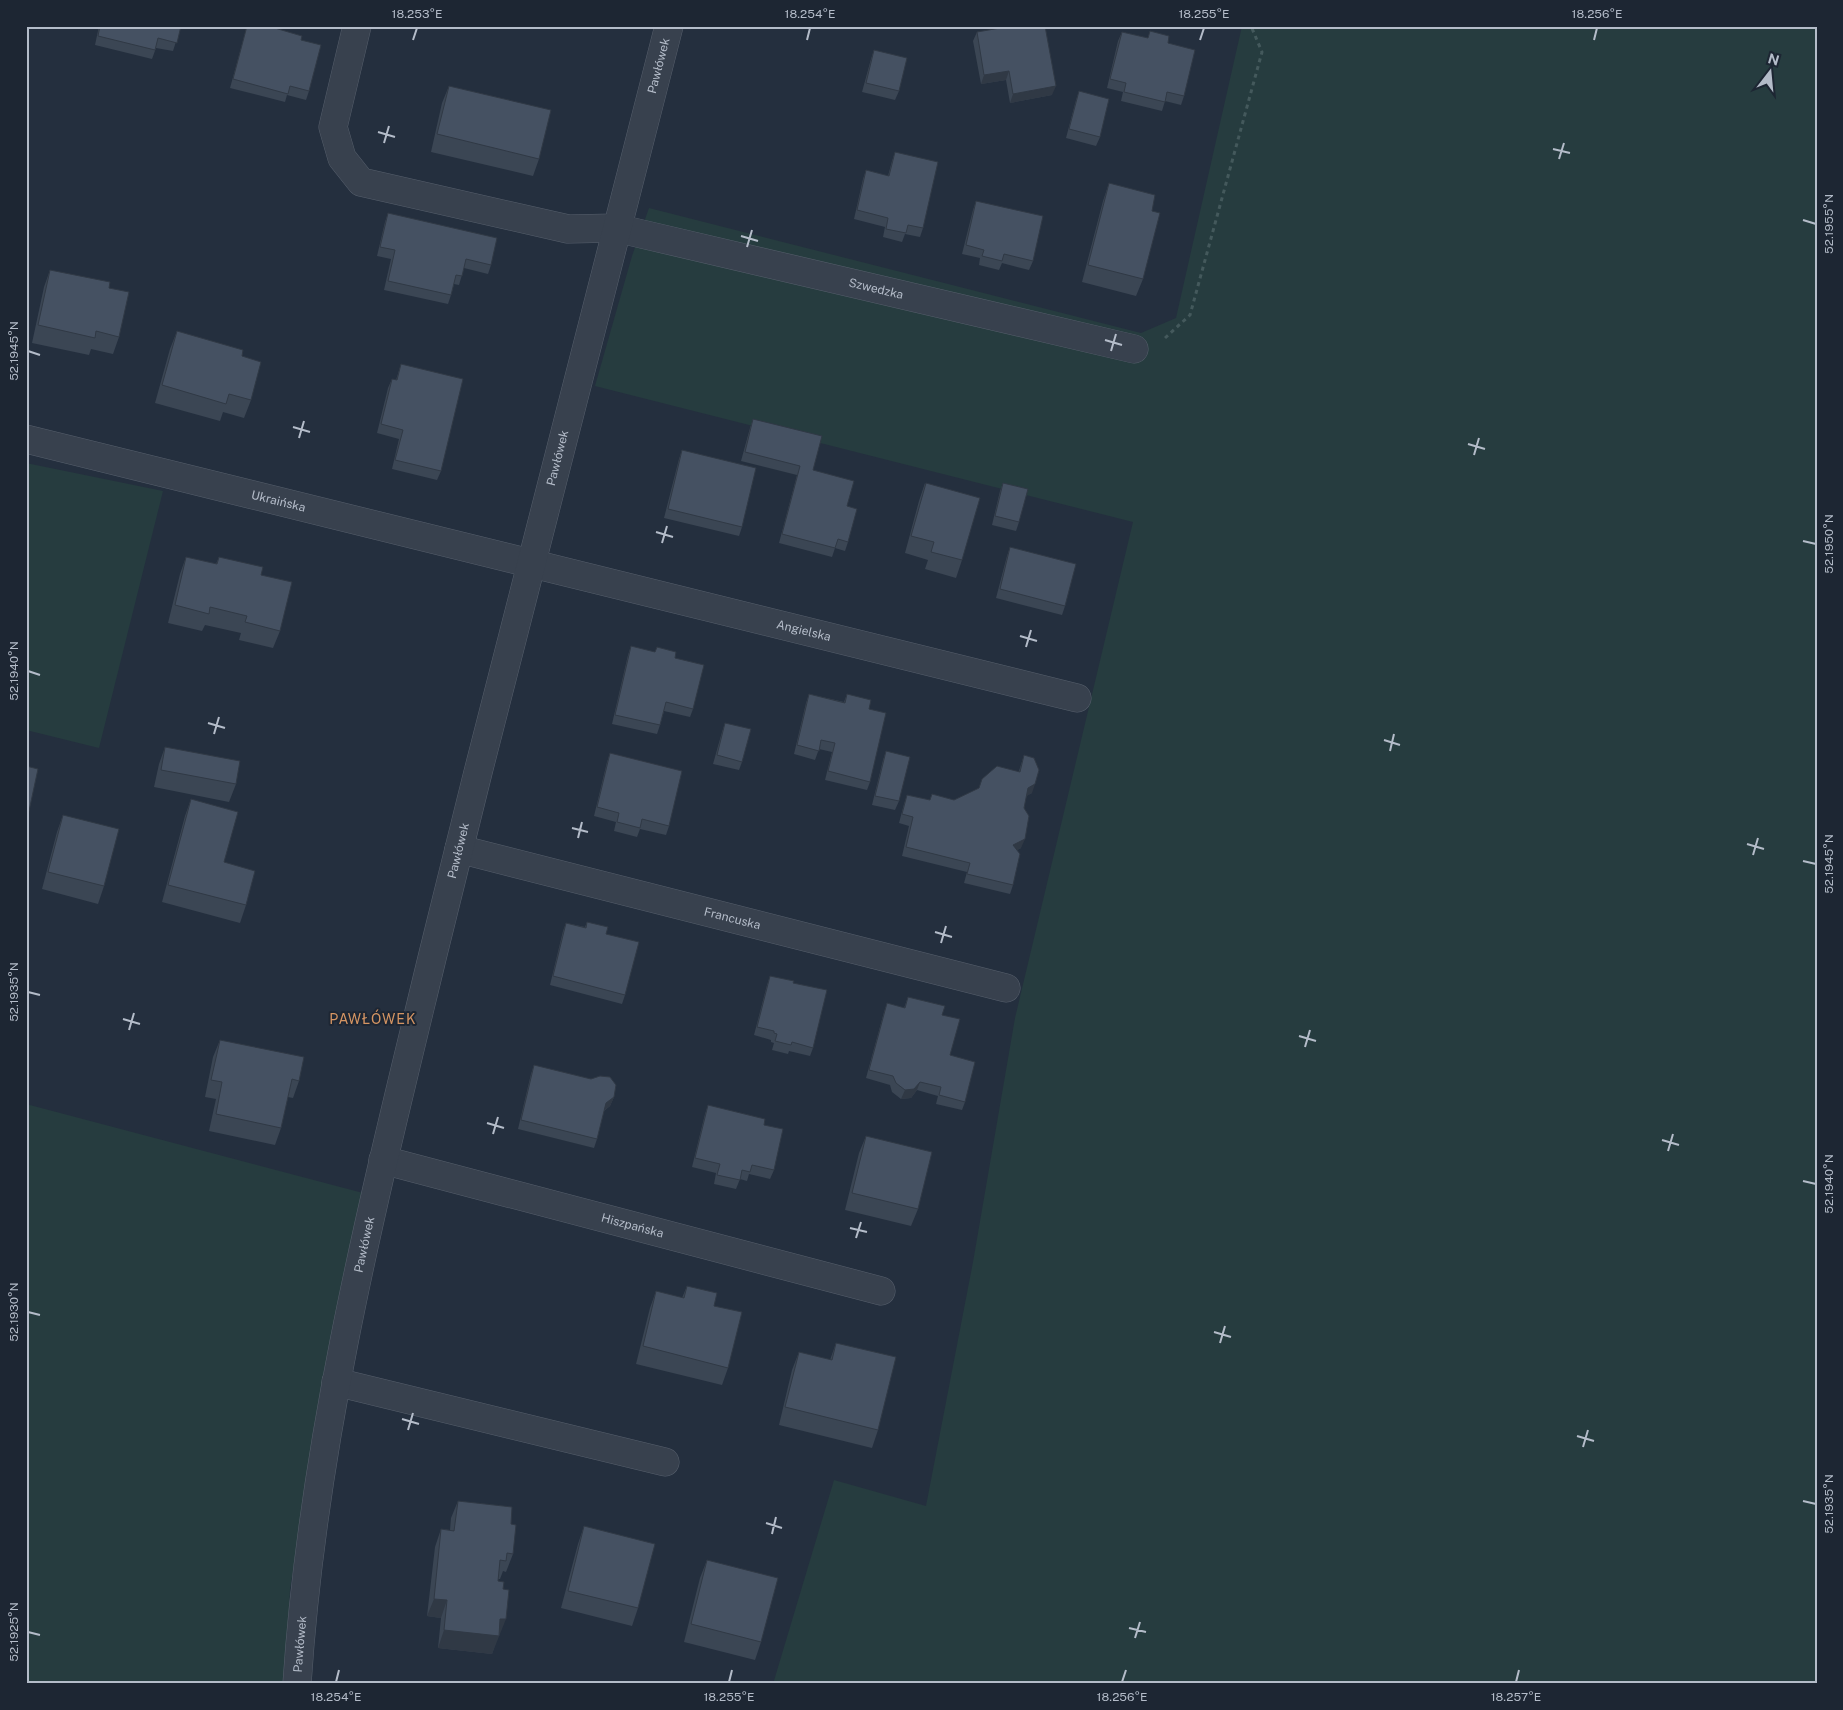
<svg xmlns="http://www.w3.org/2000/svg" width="1843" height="1710" viewBox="0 0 1843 1710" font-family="'Public Sans',sans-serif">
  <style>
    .green { fill: #263c3f }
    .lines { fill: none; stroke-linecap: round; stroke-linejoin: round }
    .minor-casing { stroke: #565f6c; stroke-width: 29 }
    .path { stroke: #44595c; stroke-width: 3; stroke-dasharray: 4 4; stroke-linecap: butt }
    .minor { stroke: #38414e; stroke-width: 28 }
    .wall { fill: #3b4654 }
    .shaded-wall { fill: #303945 }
    .building { fill: #455162; stroke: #303945 }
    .ticks { fill: none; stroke: #b4bcc9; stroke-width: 2 }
    .labels { text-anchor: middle; stroke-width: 4; stroke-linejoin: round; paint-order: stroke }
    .street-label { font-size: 12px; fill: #b4bcc9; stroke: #1d2633 }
    .neighbourhood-label { font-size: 14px; letter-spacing: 1px; fill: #d59563; stroke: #1d2633 }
    .neatline { fill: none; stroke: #b4bcc9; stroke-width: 2 }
    .ticks-label { font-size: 12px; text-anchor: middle; fill: #b4bcc9 }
  </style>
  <rect width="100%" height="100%" fill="#242f3e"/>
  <path class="green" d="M1242,26H1817V1684H773L834,1480L926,1506L973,1262L1015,1018L1133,522L595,386L632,256L649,208L1141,333L1176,318Z
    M26,463L163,491L99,748L26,730Z
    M26,1104L363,1193L308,1480L290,1589L286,1684H26Z"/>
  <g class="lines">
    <g class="minor-casing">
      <g id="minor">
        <path id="s1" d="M357,26L333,127L342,158L361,182L568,229L616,228L1134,349"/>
        <path id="s2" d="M26,439L1077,698"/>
        <path id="s3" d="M459,849L1006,988"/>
        <path id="s4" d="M383,1160L881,1291"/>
        <path d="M336,1382L665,1462"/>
        <path id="s5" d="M297,1684C313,1436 375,1194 433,954C509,644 589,335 669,26"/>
      </g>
    </g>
    <path class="path" d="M1165,338L1190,315L1262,52L1251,26"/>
    <use href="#minor" class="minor"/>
  </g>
  <path class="wall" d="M99,26H181L173,51L156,48L152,59L95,45Z
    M247,26H268L301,40L309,91L306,100L287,95L285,102L230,88Z
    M1003,26H1045L1052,95L1010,103L1006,80L981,84L973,41L977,32L1002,28Z
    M1150,31L1168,43L1184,96L1181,105L1165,101L1162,111L1121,101L1123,92L1107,88L1118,41L1122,32L1148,38Z
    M874,50L899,91L895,100L862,92L871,59Z
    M449,86L539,159L533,176L431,152L442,103Z
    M1079,91L1100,137L1096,146L1066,138L1076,100Z
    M895,152L923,228L920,237L905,234L902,242L883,237L885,227L854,219L863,179L866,170L888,176L892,161Z
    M1109,183L1143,279L1136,296L1082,282L1103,201Z
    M976,201L1033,261L1029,270L1002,263L999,270L979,265L980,258L962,254L973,210Z
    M388,213L491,265L488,274L464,268L459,285L454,284L451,295L448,304L384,290L391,259L377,256L385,222Z
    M50,270L109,288L119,337L113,354L91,349L89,355L32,343L44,287Z
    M177,331L242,356L251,400L244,418L223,412L220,421L155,403L170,349Z
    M401,364L441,471L437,480L392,469L399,439L377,433L388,388L392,379L396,380Z
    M753,419L813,470L847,506L848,542L845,551L835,548L832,557L779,543L797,475L741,461L750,428Z
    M682,450L742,527L739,536L664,518L679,459Z
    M925,483L962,560L956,578L925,569L928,560L905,553L919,501Z
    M1003,483L1019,522L1016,531L992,525L1000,491Z
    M1010,547L1065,606L1062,615L996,598L1007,556Z
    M186,557L216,564L219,557L261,575L280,631L273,648L239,640L241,633L205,625L202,631L168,623L180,574Z
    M631,646L675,658L693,709L690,717L664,711L660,725L657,734L612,724L628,655Z
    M809,694L844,702L847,694L869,709L870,782L867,790L825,780L832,752L819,749L815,760L794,754L806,703Z
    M725,723L742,762L739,770L713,764L722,732Z
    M165,747L236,784L229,802L154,787L159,764Z
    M886,751L899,801L895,810L872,805L883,760Z
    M610,753L669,826L666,835L640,829L637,837L614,831L616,822L594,816L607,762Z
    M1024,755L1032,793L1026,796L1024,808L1021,848L1017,850L1013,885L1010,894L964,883L967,872L902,856L909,826L899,823L904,804L907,795L930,800L932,794L954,800L1019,771Z
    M191,799L246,905L240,923L162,902L185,816Z
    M63,815L104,886L98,904L42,889L57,832Z
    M587,922L606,934L625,995L622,1004L550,985L563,931L566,923L585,927Z
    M770,976L793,983L813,1048L810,1056L789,1051L788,1054L772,1050L774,1043L771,1042V1040L754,1035L767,985Z
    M908,997L942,1015L950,1055L965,1102L962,1110L936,1104L938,1096L917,1090L911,1098L901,1099L892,1092L890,1085L866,1078L884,1012L887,1003L904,1008Z
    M220,1040L299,1081L293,1098L288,1097L281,1128L275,1145L209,1131L216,1099L205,1097L213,1057Z
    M534,1065L614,1097L610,1106L604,1111L597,1139L594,1148L518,1129L531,1074Z
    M708,1105L764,1125L774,1170L770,1179L749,1174L747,1181L740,1179L736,1189L714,1184L716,1173L692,1167L705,1114Z
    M866,1136L918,1209L911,1226L845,1210L859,1153Z
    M687,1286L728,1368L722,1385L636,1364L650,1308L656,1291L682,1298Z
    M836,1343L878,1430L872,1448L779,1425L792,1370L799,1352L830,1360Z
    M458,1501L511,1524L513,1554L506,1572L503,1571L500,1579H498L499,1637L498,1636L492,1654L438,1648L441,1618L427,1616L435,1547L441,1529L450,1530L451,1518Z
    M584,1526L638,1608L632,1626L561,1608L578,1544Z
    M707,1560L761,1642L755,1660L684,1642L700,1578Z"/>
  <path class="shaded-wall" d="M1009,71L1006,80L981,84L984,75Z
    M1056,86L1052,95L1010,103L1013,94Z
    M1035,784L1032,793L1025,797L1028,788Z
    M1025,839L1021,848L1010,854L1013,845Z
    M920,1082L917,1090L911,1098L901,1099L905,1090Z
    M614,1097L610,1106L602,1112L606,1103Z
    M434,1599L447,1600L441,1618L427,1616Z
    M500,1619H506L492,1654L438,1648L444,1630Z"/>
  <path class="building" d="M100,26H181L177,43L158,38L155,50L98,36Z
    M247,26H268L302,36L301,40L321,45L309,91L290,86L288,94L233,79Z
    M1005,26H1045L1056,86L1013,94L1009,71L984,75L977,32L1006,27Z
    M1150,31L1169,36L1168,43L1195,50L1184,96L1167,92L1165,102L1124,92L1126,83L1110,79L1122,32L1148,38Z
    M874,50L907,58L899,91L866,83Z
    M449,86L551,110L539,159L437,134Z
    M1079,91L1109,99L1100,137L1069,129Z
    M895,152L938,162L923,228L908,225L906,233L886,229L888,218L857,210L866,170L889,176Z
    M1109,183L1155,195L1152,211L1160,213L1143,279L1088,265Z
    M976,201L1043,216L1033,261L1004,254L1002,261L982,256L984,250L966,245Z
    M388,213L497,238L491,265L466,259L462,276L456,275L451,295L388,281L395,250L380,247Z
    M50,270L110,282L109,288L129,292L119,337L96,331L95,338L38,325Z
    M177,331L243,350L242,356L261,362L251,400L229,394L226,404L162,385Z
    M401,364L463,379L441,471L395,460L403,430L381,424L392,379L397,380Z
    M753,419L822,436L813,470L854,481L847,506L857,509L848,542L838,539L835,548L782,534L800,466L745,452Z
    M682,450L756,468L742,527L668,509Z
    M926,483L980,498L962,560L931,552L934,542L911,536Z
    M1003,483L1028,489L1019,522L995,516Z
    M1010,547L1076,564L1065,606L1000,589Z
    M186,557L217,564L219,557L263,567L261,575L292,582L280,631L245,622L247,616L210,607L209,614L175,605Z
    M631,646L655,652L657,647L676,652L675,658L704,665L693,709L666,702L660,725L615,715Z
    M809,694L845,703L847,694L871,700L869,709L886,713L870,782L828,771L835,743L821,740L819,751L797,745Z
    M725,723L751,729L742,762L717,755Z
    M165,747L240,761L236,784L161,770Z
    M886,751L910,757L899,801L875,796Z
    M610,753L682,771L669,826L642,819L640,828L617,822L619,813L597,807Z
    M1024,755L1034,758L1039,770L1035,784L1028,788L1024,808L1029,816L1025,839L1013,845L1020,854L1013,885L967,874L970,863L906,847L913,817L902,814L907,795L930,800L932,794L954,800L979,788L982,779L997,766L1020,772Z
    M26,766L38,769L26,825Z
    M191,799L238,812L224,862L255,871L246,905L168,885Z
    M63,815L119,829L104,886L48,872Z
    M587,922L608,927L606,934L639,942L625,995L553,976L566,923L586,928Z
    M770,976L794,981L793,983L827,990L813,1048L792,1042L791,1045L775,1041L777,1034L774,1033V1031L757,1027Z
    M908,997L945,1006L942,1015L960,1019L950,1055L975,1062L965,1102L939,1095L941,1087L920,1082L914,1089L905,1090L896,1083L893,1076L869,1070L887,1003L905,1008Z
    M220,1040L304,1057L299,1081L292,1079L281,1128L216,1114L222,1082L211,1080Z
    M534,1065L591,1079L600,1076L610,1077L616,1085L614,1097L606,1103L597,1139L521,1120Z
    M708,1105L765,1119L764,1125L783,1129L774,1170L752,1165L750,1172L742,1170L740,1180L717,1175L720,1164L695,1158Z
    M866,1136L932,1152L918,1209L852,1193Z
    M687,1286L717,1293L714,1306L742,1312L728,1368L643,1346L656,1291L684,1298Z
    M836,1343L896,1357L878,1430L785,1407L799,1352L832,1360Z
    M458,1501L512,1507L511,1524L516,1525L513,1554L507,1553L506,1561L500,1560L498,1581L504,1582L503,1589L509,1590L506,1619H500L499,1636L444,1630L447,1600L434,1599L441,1529L454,1531Z
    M584,1526L655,1544L638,1608L568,1591Z
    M707,1560L778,1578L761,1642L691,1624Z"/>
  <path class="ticks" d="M413,40L417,28M807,40L810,28M1200,40L1204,28M1594,40L1597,28M378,132L395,137M384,143L389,126M1553,149L1570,153M1559,159L1564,143M1803,220L1816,224M741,236L758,241M747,247L752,230M1105,340L1122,345M28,351L40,355M1111,351L1116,334M293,427L310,432M299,438L304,421M1468,444L1485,449M1474,455L1479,438M656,532L673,537M1803,541L1816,544M662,543L667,526M1020,636L1037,641M1026,647L1031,630M28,671L40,675M208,723L225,728M214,734L219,717M1384,740L1400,745M1390,751L1394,734M572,828L588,832M578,838L582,822M1747,844L1764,849M1753,855L1758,838M1803,861L1816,864M935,932L952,937M941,943L946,926M28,992L40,995M123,1019L140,1024M129,1030L134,1013M1299,1036L1316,1041M1305,1047L1310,1030M487,1123L504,1128M493,1134L498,1117M1662,1140L1679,1145M1668,1151L1673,1134M1803,1181L1816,1184M850,1228L867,1232M856,1238L861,1222M28,1312L40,1315M1214,1332L1231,1337M1220,1343L1225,1326M402,1419L419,1424M408,1430L413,1413M1577,1436L1594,1441M1583,1447L1588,1430M1803,1501L1816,1504M766,1523L782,1528M772,1534L776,1517M1129,1628L1146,1632M28,1632L40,1635M1135,1638L1140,1622M336,1682L339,1670M729,1682L732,1670M1122,1682L1126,1670M1516,1682L1519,1670"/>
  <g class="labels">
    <g class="street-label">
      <text dy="4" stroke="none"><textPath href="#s5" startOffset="1660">Pawłówek</textPath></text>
      <text dy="4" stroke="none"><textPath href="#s1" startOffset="694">Szwedzka</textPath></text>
      <text dy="4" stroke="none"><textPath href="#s5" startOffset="1255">Pawłówek</textPath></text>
      <text dy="4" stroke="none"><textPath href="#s2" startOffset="260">Ukraińska</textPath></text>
      <text dy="4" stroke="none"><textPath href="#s2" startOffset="801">Angielska</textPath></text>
      <text dy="4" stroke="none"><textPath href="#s5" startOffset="850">Pawłówek</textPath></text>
      <text dy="4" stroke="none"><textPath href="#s3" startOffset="282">Francuska</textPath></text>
      <text dy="4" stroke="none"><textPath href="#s4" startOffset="258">Hiszpańska</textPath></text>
      <text dy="4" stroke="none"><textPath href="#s5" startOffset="445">Pawłówek</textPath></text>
      <text dy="4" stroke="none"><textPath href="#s5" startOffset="40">Pawłówek</textPath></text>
    </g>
    <g class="neighbourhood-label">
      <text x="373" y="1024">PAWŁÓWEK</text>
    </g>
  </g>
  <rect width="1843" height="1710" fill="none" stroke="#1d2633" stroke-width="55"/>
  <g transform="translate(1770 72) rotate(16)" stroke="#1d2633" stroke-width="4" paint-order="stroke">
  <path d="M0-4L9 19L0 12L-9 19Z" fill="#b4bcc9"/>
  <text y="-8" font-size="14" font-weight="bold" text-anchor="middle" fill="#b4bcc9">N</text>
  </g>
  <rect x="28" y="28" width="1788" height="1654" class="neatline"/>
  <g class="ticks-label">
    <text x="417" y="18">18.253°E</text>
    <text x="810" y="18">18.254°E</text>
    <text x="1204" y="18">18.255°E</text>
    <text x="1597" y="18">18.256°E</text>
    <text transform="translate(1829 224) rotate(-90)" y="4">52.1955°N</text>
    <text transform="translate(14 351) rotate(-90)" y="4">52.1945°N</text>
    <text transform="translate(1829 544) rotate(-90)" y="4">52.1950°N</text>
    <text transform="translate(14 671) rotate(-90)" y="4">52.1940°N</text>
    <text transform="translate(1829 864) rotate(-90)" y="4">52.1945°N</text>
    <text transform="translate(14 992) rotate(-90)" y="4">52.1935°N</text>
    <text transform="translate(1829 1184) rotate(-90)" y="4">52.1940°N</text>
    <text transform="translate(14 1312) rotate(-90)" y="4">52.1930°N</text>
    <text transform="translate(1829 1504) rotate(-90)" y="4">52.1935°N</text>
    <text transform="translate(14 1632) rotate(-90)" y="4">52.1925°N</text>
    <text x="336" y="1701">18.254°E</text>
    <text x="729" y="1701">18.255°E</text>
    <text x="1122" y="1701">18.256°E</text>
    <text x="1516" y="1701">18.257°E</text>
  </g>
</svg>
